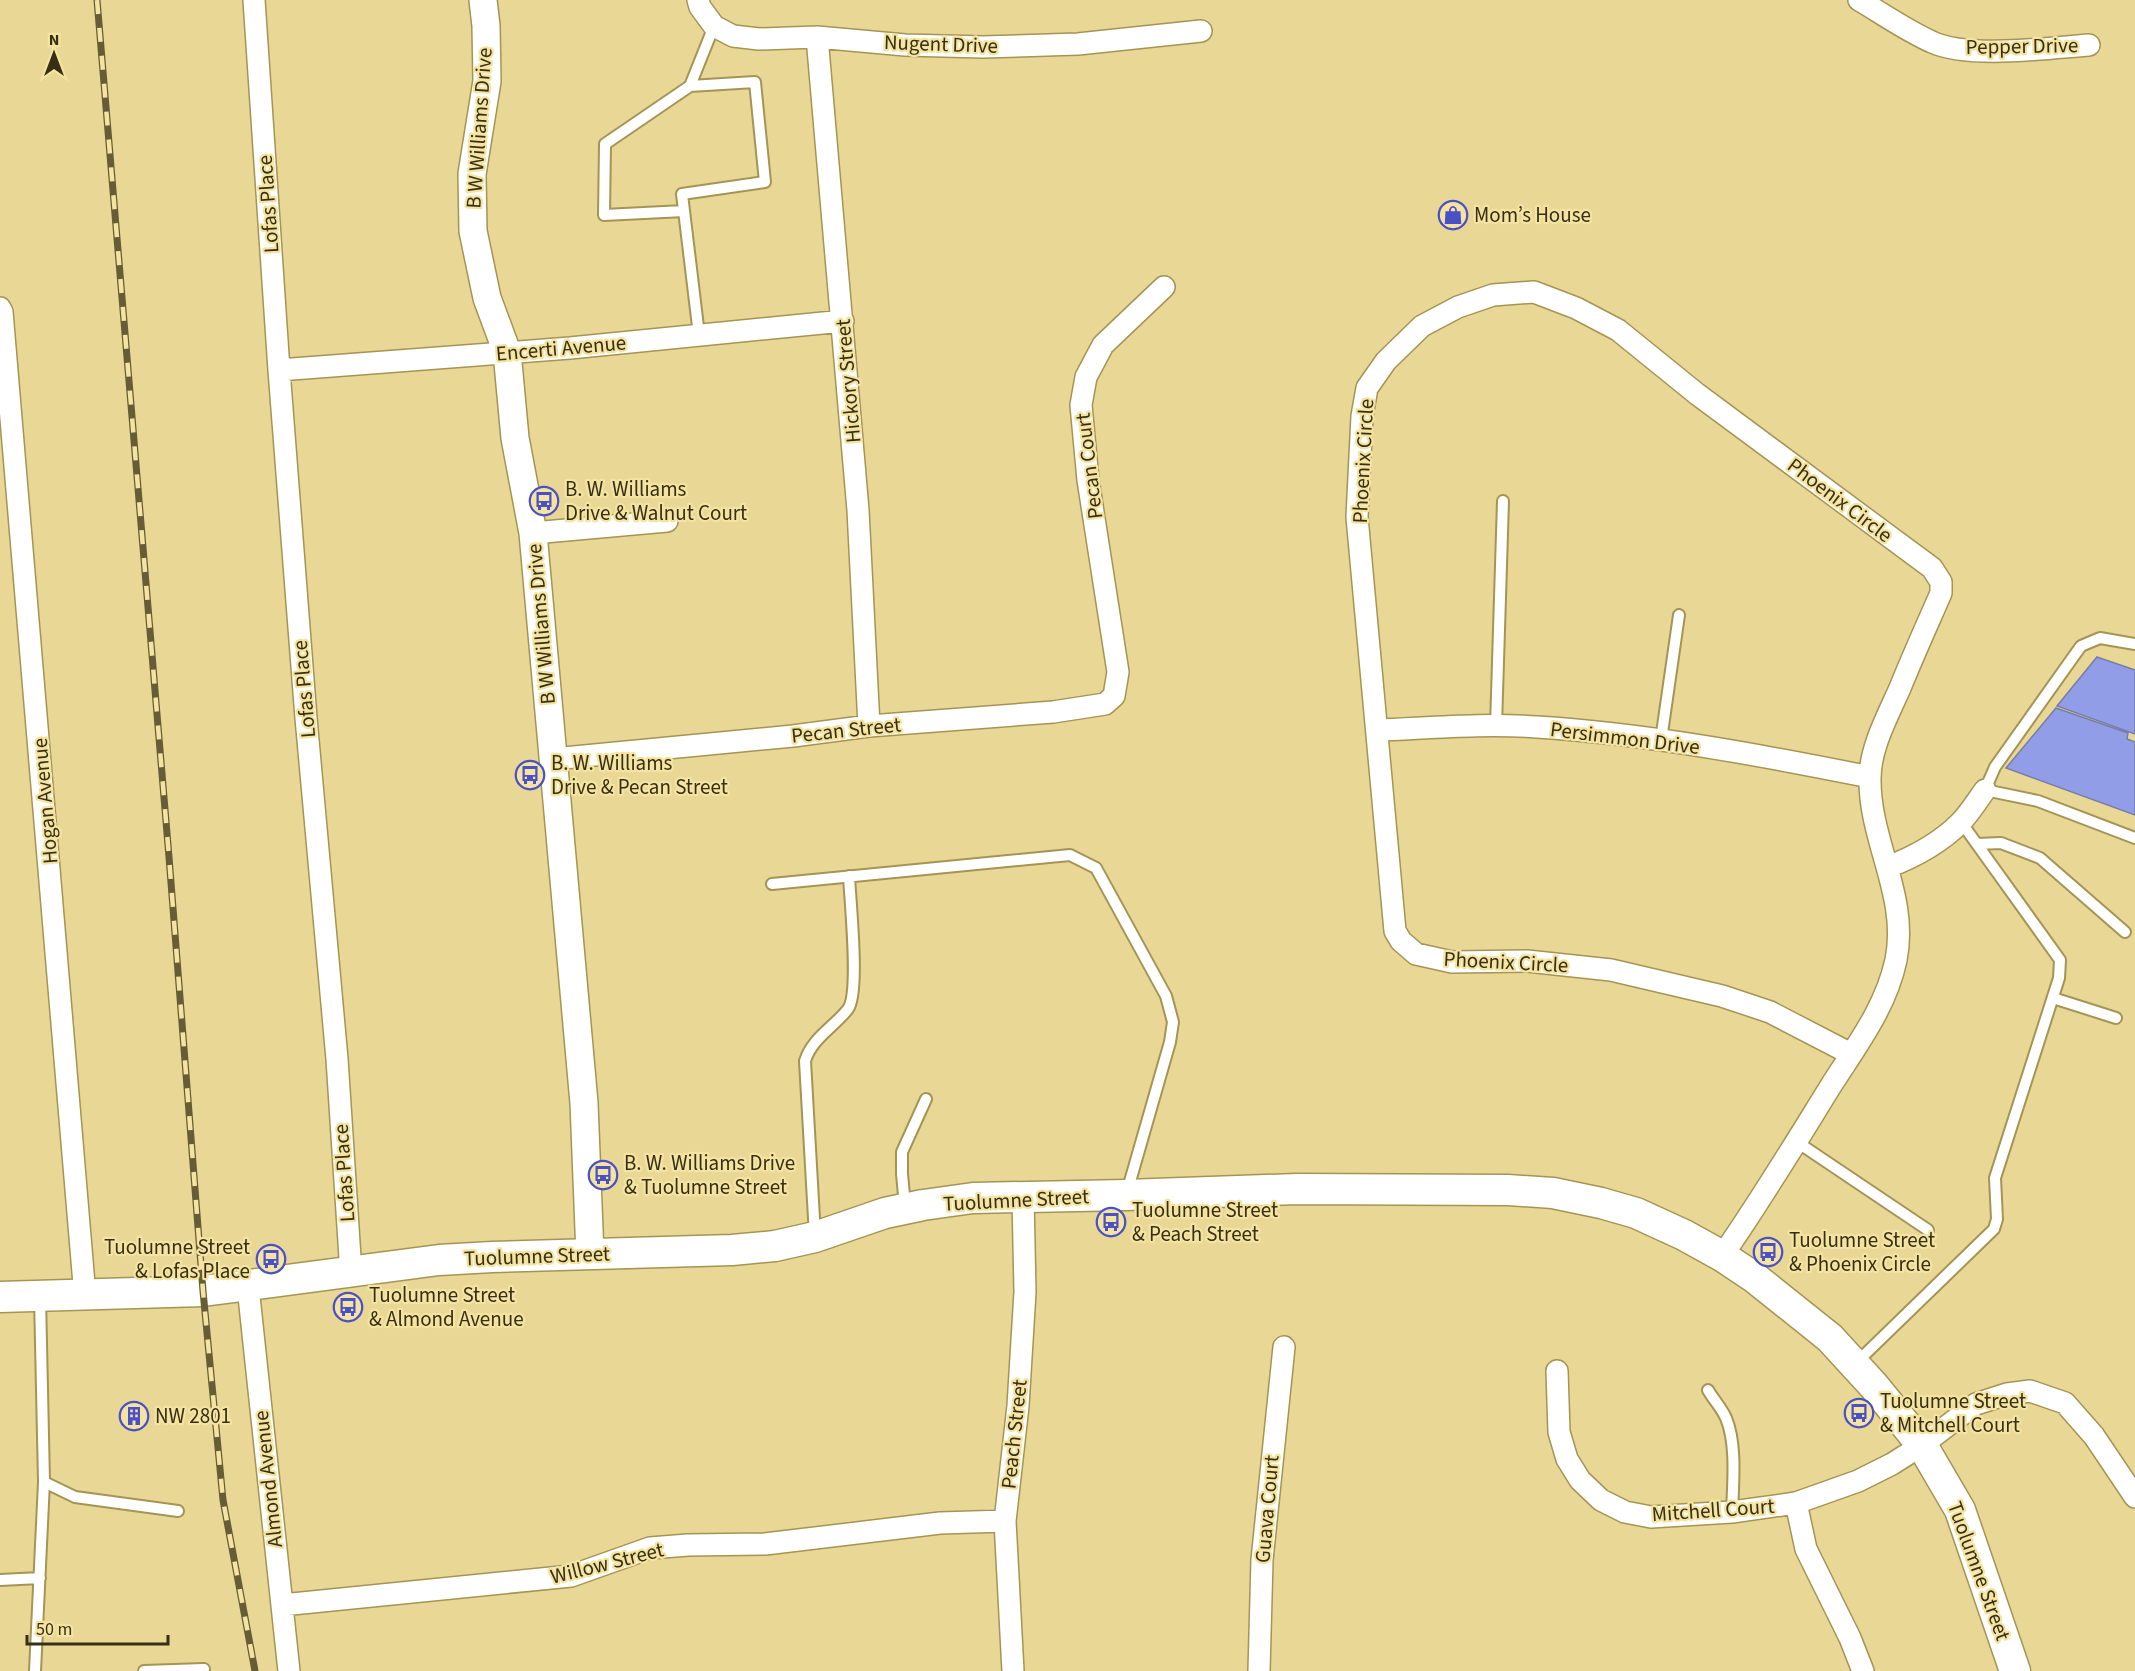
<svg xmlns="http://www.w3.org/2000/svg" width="2135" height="1671" viewBox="0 0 2135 1671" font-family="'Source Sans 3',sans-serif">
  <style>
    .water { fill: #919ee7; stroke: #767da8; stroke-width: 1.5 }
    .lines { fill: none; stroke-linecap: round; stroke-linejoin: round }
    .service-casing { stroke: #a59454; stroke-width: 14 }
    .minor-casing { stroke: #a59454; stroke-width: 24 }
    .tertiary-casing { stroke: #a59454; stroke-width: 30 }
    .secondary-casing { stroke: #a59454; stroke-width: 33 }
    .service { stroke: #fff; stroke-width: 10 }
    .minor { stroke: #fff; stroke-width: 21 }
    .tertiary { stroke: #fff; stroke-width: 27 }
    .secondary { stroke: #fff; stroke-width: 30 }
    .rail-casing { stroke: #665c36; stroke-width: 7 }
    .rail { stroke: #f5e4a1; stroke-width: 4.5; stroke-dasharray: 14; stroke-linecap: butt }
    .labels { text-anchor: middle; stroke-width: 4.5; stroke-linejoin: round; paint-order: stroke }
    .street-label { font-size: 21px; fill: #362f14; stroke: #f5e4a1 }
    .poi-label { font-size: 21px; fill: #362f14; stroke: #f5e4a1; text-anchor: start }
  </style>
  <rect width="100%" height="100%" fill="#e8d795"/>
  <path class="water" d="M2097,657L2135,670V734L2057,706Z
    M2056,708L2128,733L2127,739L2135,742V815L2006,768Z"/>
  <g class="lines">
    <g class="service-casing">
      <path id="service" d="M684,211L604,215L605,144L690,86
        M699,335L682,194L765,182L755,82L690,86L714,26
        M2135,644L2100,638L2081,646L1995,767L1985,790L2038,801L2135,838
        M1496,726L1503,501
        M1661,740L1679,615
        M1977,844L2001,843L2040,858L2125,932
        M772,884L1070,855L1096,868L1166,996L1173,1022L1170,1042L1127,1192
        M2053,998L2116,1018
        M1797,1142L1928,1230
        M905,1206L902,1174V1152L926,1099
        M815,1236L805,1061C812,1038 834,1027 848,1009C860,993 850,900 849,876
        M40,1297L44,1482L75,1497L178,1511
        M1857,1362L1994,1229L1997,1219L1995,1178L2059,978L2060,960L1961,822
        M1708,1390C1713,1399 1721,1407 1726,1418C1737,1444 1733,1484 1732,1512
        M0,1580L40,1578
        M35,1671L44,1482
        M144,1671L204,1669"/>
    </g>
    <g class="minor-casing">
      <path id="minor" d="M254,0L279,370L306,718L337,1059L351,1273
        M698,0L700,7L714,26L733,36L759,39L817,37L905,45L983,47L1078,44L1201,31
        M1859,0C1883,14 1907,31 1932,42C1968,59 2048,48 2089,45
        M817,37L858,510L869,726
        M0,308L2,312L85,1296
        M279,370L570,348L843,321
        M533,533L667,521
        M1377,730C1430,728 1484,723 1537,727C1648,734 1760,755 1870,777
        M553,759L793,736L869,726L1053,712L1105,704L1114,696L1118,672L1088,480L1081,405L1086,377L1103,345L1164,287
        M1888,867C1914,857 1940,843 1960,823C1969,814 1977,801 1985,790
        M1722,1256C1761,1200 1796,1142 1832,1084C1857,1045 1886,1007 1896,960C1909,896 1869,841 1870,778C1870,748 1888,715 1900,688C1913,656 1927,625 1941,593V582L1932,568L1697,394L1618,330L1576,308L1534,292L1493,295L1458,307L1422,326L1386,361L1367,388L1362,416L1357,517L1395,931L1401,941L1416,954L1452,962L1527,961L1611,970L1722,996L1770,1012L1851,1054
        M248,1287L289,1671
        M1557,1371L1559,1432L1567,1459L1580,1480L1601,1500L1625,1512L1651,1517L1732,1512L1796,1503L1858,1481L1892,1464L1922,1445L1976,1404L2007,1394L2030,1391L2065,1403L2094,1436L2135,1497
        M1796,1503L1806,1549L1850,1638L1863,1671
        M282,1605L571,1576L650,1548L688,1545L765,1544L940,1523L1005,1521
        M1013,1671L1005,1521L1018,1406L1025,1292L1023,1197
        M1259,1671L1262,1560L1284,1347"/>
    </g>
    <g class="tertiary-casing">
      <path id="tertiary" d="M483,0L486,26L487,81L472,174L473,231L487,298L507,352L515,438L533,533L584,1103L590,1255"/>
    </g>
    <g class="secondary-casing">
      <path id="secondary" d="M0,1297L203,1291L439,1260L492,1257L732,1250L775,1246L815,1237L885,1213L923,1205L973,1198L1126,1195L1297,1189L1508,1190L1553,1193L1601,1203L1636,1213L1684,1235L1722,1256L1755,1278L1830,1338L1874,1386L1922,1445L1960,1510L2015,1671"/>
    </g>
    <use href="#service" class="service"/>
    <use href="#minor" class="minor"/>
    <use href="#tertiary" class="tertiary"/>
    <use href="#secondary" class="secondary"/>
    <g class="rail-casing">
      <path id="rail" d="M97,0L169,857L203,1291L223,1500L255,1671"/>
    </g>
    <use href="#rail" class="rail"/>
  </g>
  <defs>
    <g id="shop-ring" transform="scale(1.5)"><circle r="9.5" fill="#f5e4a1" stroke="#4a50c6" stroke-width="1.5"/><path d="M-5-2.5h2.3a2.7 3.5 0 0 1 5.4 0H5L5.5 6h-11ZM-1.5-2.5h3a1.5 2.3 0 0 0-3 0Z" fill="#4a50c6"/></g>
    <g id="bus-ring" transform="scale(1.5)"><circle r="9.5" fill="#f5e4a1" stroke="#4a50c6" stroke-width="1.5"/><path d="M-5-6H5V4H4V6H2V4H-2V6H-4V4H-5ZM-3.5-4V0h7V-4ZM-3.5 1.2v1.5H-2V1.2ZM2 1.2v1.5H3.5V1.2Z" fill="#4a50c6"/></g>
    <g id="building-ring" transform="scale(1.5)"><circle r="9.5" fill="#f5e4a1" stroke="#4a50c6" stroke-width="1.5"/><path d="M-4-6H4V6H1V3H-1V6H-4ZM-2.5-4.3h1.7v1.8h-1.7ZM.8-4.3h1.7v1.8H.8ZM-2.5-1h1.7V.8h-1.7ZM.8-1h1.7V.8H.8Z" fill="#4a50c6"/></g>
  </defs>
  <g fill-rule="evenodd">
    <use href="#shop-ring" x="1453" y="215"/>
    <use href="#bus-ring" x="544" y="501"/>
    <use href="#bus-ring" x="530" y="775"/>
    <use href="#bus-ring" x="603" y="1175"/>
    <use href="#bus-ring" x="1111" y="1222"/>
    <use href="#bus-ring" x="1768" y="1252"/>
    <use href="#bus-ring" x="271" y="1259"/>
    <use href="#bus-ring" x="348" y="1307"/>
    <use href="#bus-ring" x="1859" y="1413"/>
    <use href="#building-ring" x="134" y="1416"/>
  </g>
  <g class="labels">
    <g class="street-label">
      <text transform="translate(941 44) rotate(2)" y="7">Nugent Drive</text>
      <text transform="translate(2022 46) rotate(-1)" y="7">Pepper Drive</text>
      <text transform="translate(479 128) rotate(-86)" y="7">B W Williams Drive</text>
      <text transform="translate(268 204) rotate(-94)" y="7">Lofas Place</text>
      <text transform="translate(561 348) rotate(-5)" y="7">Encerti Avenue</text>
      <text transform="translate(848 381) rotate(-95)" y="7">Hickory Street</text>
      <text transform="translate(1363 461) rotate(-87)" y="7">Phoenix Circle</text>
      <text transform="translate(1089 466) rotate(-97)" y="7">Pecan Court</text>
      <text transform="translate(1840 500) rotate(37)" y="7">Phoenix Circle</text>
      <text transform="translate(541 624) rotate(-95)" y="7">B W Williams Drive</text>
      <text transform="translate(304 689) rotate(-95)" y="7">Lofas Place</text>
      <text transform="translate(846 730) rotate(-6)" y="7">Pecan Street</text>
      <text transform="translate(1625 738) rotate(7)" y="7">Persimmon Drive</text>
      <text transform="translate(45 801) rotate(-95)" y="7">Hogan Avenue</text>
      <text transform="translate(1506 962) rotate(3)" y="7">Phoenix Circle</text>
      <text transform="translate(344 1173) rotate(-94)" y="7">Lofas Place</text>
      <text transform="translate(1016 1200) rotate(-3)" y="7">Tuolumne Street</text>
      <text transform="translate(537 1256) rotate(-2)" y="7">Tuolumne Street</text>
      <text transform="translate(1014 1434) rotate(-84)" y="7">Peach Street</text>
      <text transform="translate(268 1479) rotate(-96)" y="7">Almond Avenue</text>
      <text transform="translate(1267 1509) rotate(-85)" y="7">Guava Court</text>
      <text transform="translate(1713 1510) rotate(-4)" y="7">Mitchell Court</text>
      <text transform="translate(607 1563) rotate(-14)" y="7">Willow Street</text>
      <text transform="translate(1979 1571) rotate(70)" y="7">Tuolumne Street</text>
    </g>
    <g class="poi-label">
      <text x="1474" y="222">Mom’s House</text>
      <text x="565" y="496">B. W. Williams<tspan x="565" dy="24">Drive &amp; Walnut Court</tspan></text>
      <text x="551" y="770">B. W. Williams<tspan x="551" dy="24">Drive &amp; Pecan Street</tspan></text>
      <text x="624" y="1170">B. W. Williams Drive<tspan x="624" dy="24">&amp; Tuolumne Street</tspan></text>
      <text x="1132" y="1217">Tuolumne Street<tspan x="1132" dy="24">&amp; Peach Street</tspan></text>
      <text x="1789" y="1247">Tuolumne Street<tspan x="1789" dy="24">&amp; Phoenix Circle</tspan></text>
      <text x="250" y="1254" text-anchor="end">Tuolumne Street<tspan x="250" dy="24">&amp; Lofas Place</tspan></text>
      <text x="369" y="1302">Tuolumne Street<tspan x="369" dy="24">&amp; Almond Avenue</tspan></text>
      <text x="1880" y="1408">Tuolumne Street<tspan x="1880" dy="24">&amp; Mitchell Court</tspan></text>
      <text x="155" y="1423">NW 2801</text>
    </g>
  </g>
  <g transform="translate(54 54)" stroke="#f5e4a1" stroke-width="4.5" paint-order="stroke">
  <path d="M0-4.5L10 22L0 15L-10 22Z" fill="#362f14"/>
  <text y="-9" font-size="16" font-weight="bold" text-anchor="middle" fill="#362f14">N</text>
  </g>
  <path d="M27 1635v9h141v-9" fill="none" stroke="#362f14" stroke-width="3"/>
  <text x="36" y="1635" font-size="18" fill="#362f14" stroke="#f5e4a1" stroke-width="4.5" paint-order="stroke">50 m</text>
</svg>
